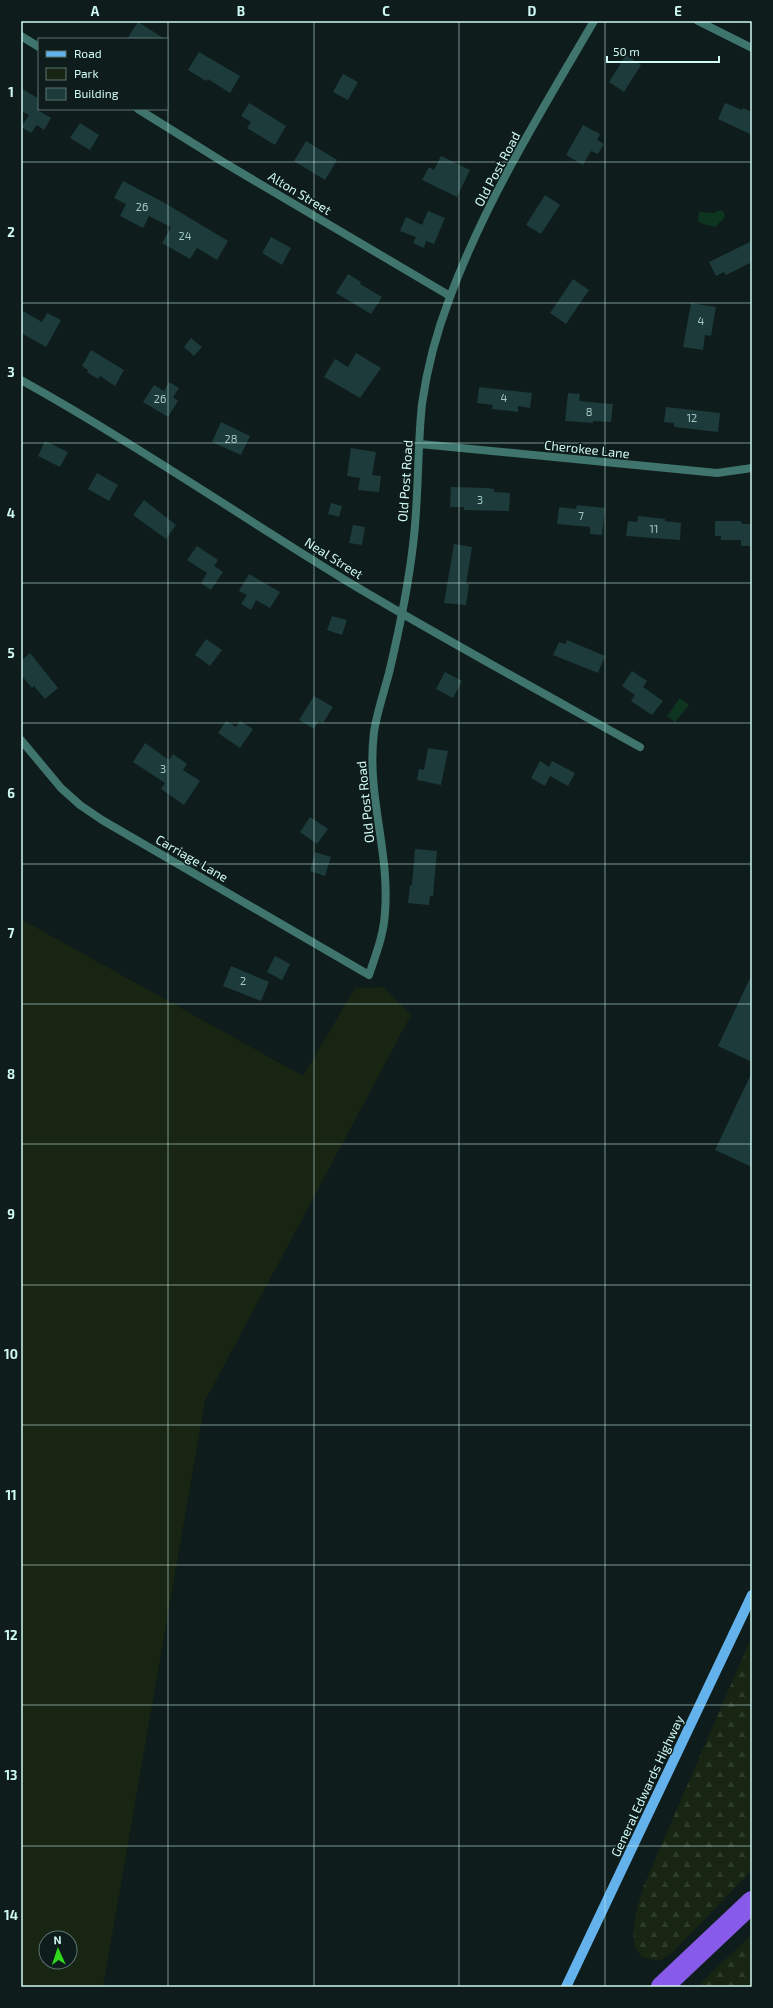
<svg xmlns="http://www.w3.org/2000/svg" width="773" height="2008" viewBox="0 0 773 2008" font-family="'Exo 2',sans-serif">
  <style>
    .green { fill: #172512; fill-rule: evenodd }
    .forest { fill: url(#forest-firs) }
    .water { fill: #0e351f }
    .building { fill: #1d3b3b }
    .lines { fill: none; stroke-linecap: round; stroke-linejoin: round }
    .minor { stroke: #3f756c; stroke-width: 8 }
    .primary { stroke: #64b2eb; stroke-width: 10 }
    .motorway { stroke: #885ae9; stroke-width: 22 }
    .grid { fill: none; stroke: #cff9f5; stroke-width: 1; stroke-opacity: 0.55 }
    .labels { text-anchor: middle; stroke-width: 3; stroke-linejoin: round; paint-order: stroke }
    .number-label { font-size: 11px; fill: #a2cac6 }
    .street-label { font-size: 13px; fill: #cff9f5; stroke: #0e1c1c }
    .neatline { fill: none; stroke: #cff9f5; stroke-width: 1.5 }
    .grid-label { font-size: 13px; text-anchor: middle; font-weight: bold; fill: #cff9f5 }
  </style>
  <defs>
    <pattern id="forest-firs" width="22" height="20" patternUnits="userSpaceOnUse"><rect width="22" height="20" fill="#172512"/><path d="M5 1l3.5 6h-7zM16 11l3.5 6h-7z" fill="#2d3b29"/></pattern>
  </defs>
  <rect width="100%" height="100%" fill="#0e1c1c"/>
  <path class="green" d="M21,919L303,1076L355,988L383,987L411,1015L205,1401L103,1987H21ZM46,1938H70V1962H46Z"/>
  <path class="forest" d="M752,1636V1870L673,1952L659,1961L642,1957C640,1954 636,1950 635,1946C630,1928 639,1901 645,1883Z
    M752,1934V1987H697Z"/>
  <path class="water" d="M720,210L724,212L725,217L715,227L703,224L698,221L699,212L713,213Z
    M680,698L689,705L675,722L667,716Z"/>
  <path class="building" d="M138,22L165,39H127Z
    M199,52L240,76L230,93L208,79L206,81L188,70Z
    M626,55L641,65L624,92L609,82Z
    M343,74L358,82L348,100L333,92Z
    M21,88L39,99V111L51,118L44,130L37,125L31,133L21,127L29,115L21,111Z
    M249,103L286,126L275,145L247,128L251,122L241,116Z
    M725,103L742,110L743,108L752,112V135L718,119Z
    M80,123L99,135L90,150L70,138Z
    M583,125L600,134L597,140L604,144L598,154L591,151L583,165L566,155Z
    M306,141L337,160L325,180L294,161Z
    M441,156L470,170L457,197L422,180L429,167L434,170Z
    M123,181L163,202L228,241L217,260L197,248L190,259L162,243L171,227L149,216L143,228L120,216L126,204L114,198Z
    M545,195L560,205L541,234L526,225Z
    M428,211L445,218L434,244L426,241L424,248L413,243L416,237L400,231L406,217L422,225Z
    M271,237L291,248L282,265L262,253Z
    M752,241V262L726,275L724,272L716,276L709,262Z
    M348,274L361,282L360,284L382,297L371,314L336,293Z
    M573,279L589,290L566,324L550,313Z
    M691,303L716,307L711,336L705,335L703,350L683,347Z
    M21,310L42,322L47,313L61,320L46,347L21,333Z
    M191,338L202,347L194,356L184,347Z
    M91,350L124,370L115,386L100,376L98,379L87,372L88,370L82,366Z
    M356,353L381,368L360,398L324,377L335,359L348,367Z
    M169,382L179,388L173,397L178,401L168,417L143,402L154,385L164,391Z
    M479,387L532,393L530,408L518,406V412L492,409L493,405L477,403Z
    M568,393L580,394L579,401L613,404L611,422L593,421V423L565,421Z
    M666,407L720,413L718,432L674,427V423L664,422Z
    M221,422L250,436L241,455L212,442Z
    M45,441L68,452L60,467L38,456Z
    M351,448L376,452L372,475L381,476L379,492L358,490L360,478L347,476Z
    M97,473L118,485L109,501L88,489Z
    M451,487L487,488L494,489V492L510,493L509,511L464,510V507H450Z
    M144,500L176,525L166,539L133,515Z
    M331,503L342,506L339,517L328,514Z
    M577,505L605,508L602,535L590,534V527L557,524L559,507L576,509Z
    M638,516L665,519V521L681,523L680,540L626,536L628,521L637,522Z
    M715,521H741L742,524H752V546H741V540H721V536H715Z
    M353,525L365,527L362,545L349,543Z
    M454,544L472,547L466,584H469L466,605L444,603Z
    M197,546L218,560L214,566L223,572L211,590L201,583L207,573L187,560Z
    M249,574L280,592L270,608L256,600L251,610L241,604L247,595L239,591Z
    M332,616L347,620L342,635L327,630Z
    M206,639L222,650L210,666L195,655Z
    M567,640L605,656L598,673L553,655L559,642L565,644Z
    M30,653L58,688L45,699L34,686L32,688L21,675V661Z
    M632,671L647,681L643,687L663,701L652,715L631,701L635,695L622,686Z
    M445,672L462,681L453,698L436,689Z
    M314,696L333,707L323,723L319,721L314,729L299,720Z
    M226,721L236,727L240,721L253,729L240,748L218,733Z
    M145,743L169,760L173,754L187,764L183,770L200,781L184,805L161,789L165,783L133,762Z
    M428,748L448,751L441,785L417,780L419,769L424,770Z
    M540,761L549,767L552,761L575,773L568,786L550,776L545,786L531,778Z
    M310,817L328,829L317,844L300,832Z
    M415,849L437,851L433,896H430L429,905L408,903L410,885H412Z
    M315,852L331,857L325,876L310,871Z
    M275,956L290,964L282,980L267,972Z
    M231,966L269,982L261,1001L223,986Z
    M752,974V1062L718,1046Z
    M752,1072V1167L715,1150Z"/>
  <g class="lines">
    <path class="minor" d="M698,21L752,48
      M21,36L39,47
      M138,109L223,162L450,296
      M21,380C134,443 240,516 350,583C445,640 543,693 640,747
      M420,444L717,473L752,468
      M21,740L61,788L80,805L102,820L369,975C376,954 384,934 385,912C390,851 366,794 374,732C377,712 384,692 389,673C399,631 408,588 413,545C419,498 417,451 422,404C427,368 437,331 450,297C486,200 542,110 594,21"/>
    <path class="primary" d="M566,1987L752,1595"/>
    <path class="motorway" d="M662,1987L752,1902"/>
  </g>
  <path class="grid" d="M168,21V1987M314,21V1987M459,21V1987M605,21V1987M21,162H752M21,303H752M21,443H752M21,583H752M21,723H752M21,864H752M21,1004H752M21,1144H752M21,1285H752M21,1425H752M21,1565H752M21,1705H752M21,1846H752"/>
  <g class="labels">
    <g class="number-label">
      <text x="142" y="211">26</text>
      <text x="185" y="240">24</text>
      <text x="701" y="325">4</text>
      <text x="504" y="402">4</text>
      <text x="160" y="403">26</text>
      <text x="589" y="416">8</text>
      <text x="692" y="422">12</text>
      <text x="231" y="443">28</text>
      <text x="480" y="504">3</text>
      <text x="581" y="520">7</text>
      <text x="654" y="533">11</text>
      <text x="163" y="773">3</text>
      <text x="243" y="985">2</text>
    </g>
    <g class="street-label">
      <text transform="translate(497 169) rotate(-62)" y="5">Old Post Road</text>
      <text transform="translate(300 193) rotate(31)" y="5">Alton Street</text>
      <text transform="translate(587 449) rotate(6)" y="5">Cherokee Lane</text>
      <text transform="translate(405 481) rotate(-86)" y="5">Old Post Road</text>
      <text transform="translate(334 558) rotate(32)" y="5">Neal Street</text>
      <text transform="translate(365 802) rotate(-96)" y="5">Old Post Road</text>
      <text transform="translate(192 858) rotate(30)" y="5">Carriage Lane</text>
      <text transform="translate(647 1786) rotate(-65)" y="5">General Edwards Highway</text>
    </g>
  </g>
  <rect width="773" height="2008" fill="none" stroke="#0e1c1c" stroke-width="44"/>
  <rect x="38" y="38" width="130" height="72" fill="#0e1c1c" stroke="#5b7473"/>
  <rect x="46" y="51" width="20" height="6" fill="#64b2eb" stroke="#5b7473"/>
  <text x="74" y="58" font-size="12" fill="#cff9f5">Road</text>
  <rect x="46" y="68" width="20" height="12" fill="#172512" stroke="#5b7473"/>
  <text x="74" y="78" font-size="12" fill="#cff9f5">Park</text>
  <rect x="46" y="88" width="20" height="12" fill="#1d3b3b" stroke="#5b7473"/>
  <text x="74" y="98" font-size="12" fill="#cff9f5">Building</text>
  <g transform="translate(58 1950) rotate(357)"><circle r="19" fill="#0e1c1c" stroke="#5b7473"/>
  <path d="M0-3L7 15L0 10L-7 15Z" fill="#2fd81c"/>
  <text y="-6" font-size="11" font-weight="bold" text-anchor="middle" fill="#cff9f5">N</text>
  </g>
  <path d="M607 56v6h112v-6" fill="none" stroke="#cff9f5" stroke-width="2"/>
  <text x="613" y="56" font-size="12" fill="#cff9f5" stroke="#0e1c1c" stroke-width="3" paint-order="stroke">50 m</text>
  <rect x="22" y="22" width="729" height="1964" class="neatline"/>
  <g class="grid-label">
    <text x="95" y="16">A</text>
    <text x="241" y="16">B</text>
    <text x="386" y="16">C</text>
    <text x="532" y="16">D</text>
    <text x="678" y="16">E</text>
    <text x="11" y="97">1</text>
    <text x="11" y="237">2</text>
    <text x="11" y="377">3</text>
    <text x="11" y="518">4</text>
    <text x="11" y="658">5</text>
    <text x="11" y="798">6</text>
    <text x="11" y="938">7</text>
    <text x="11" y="1079">8</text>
    <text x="11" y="1219">9</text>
    <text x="11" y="1359">10</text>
    <text x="11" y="1500">11</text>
    <text x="11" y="1640">12</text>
    <text x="11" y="1780">13</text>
    <text x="11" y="1920">14</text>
  </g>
</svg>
